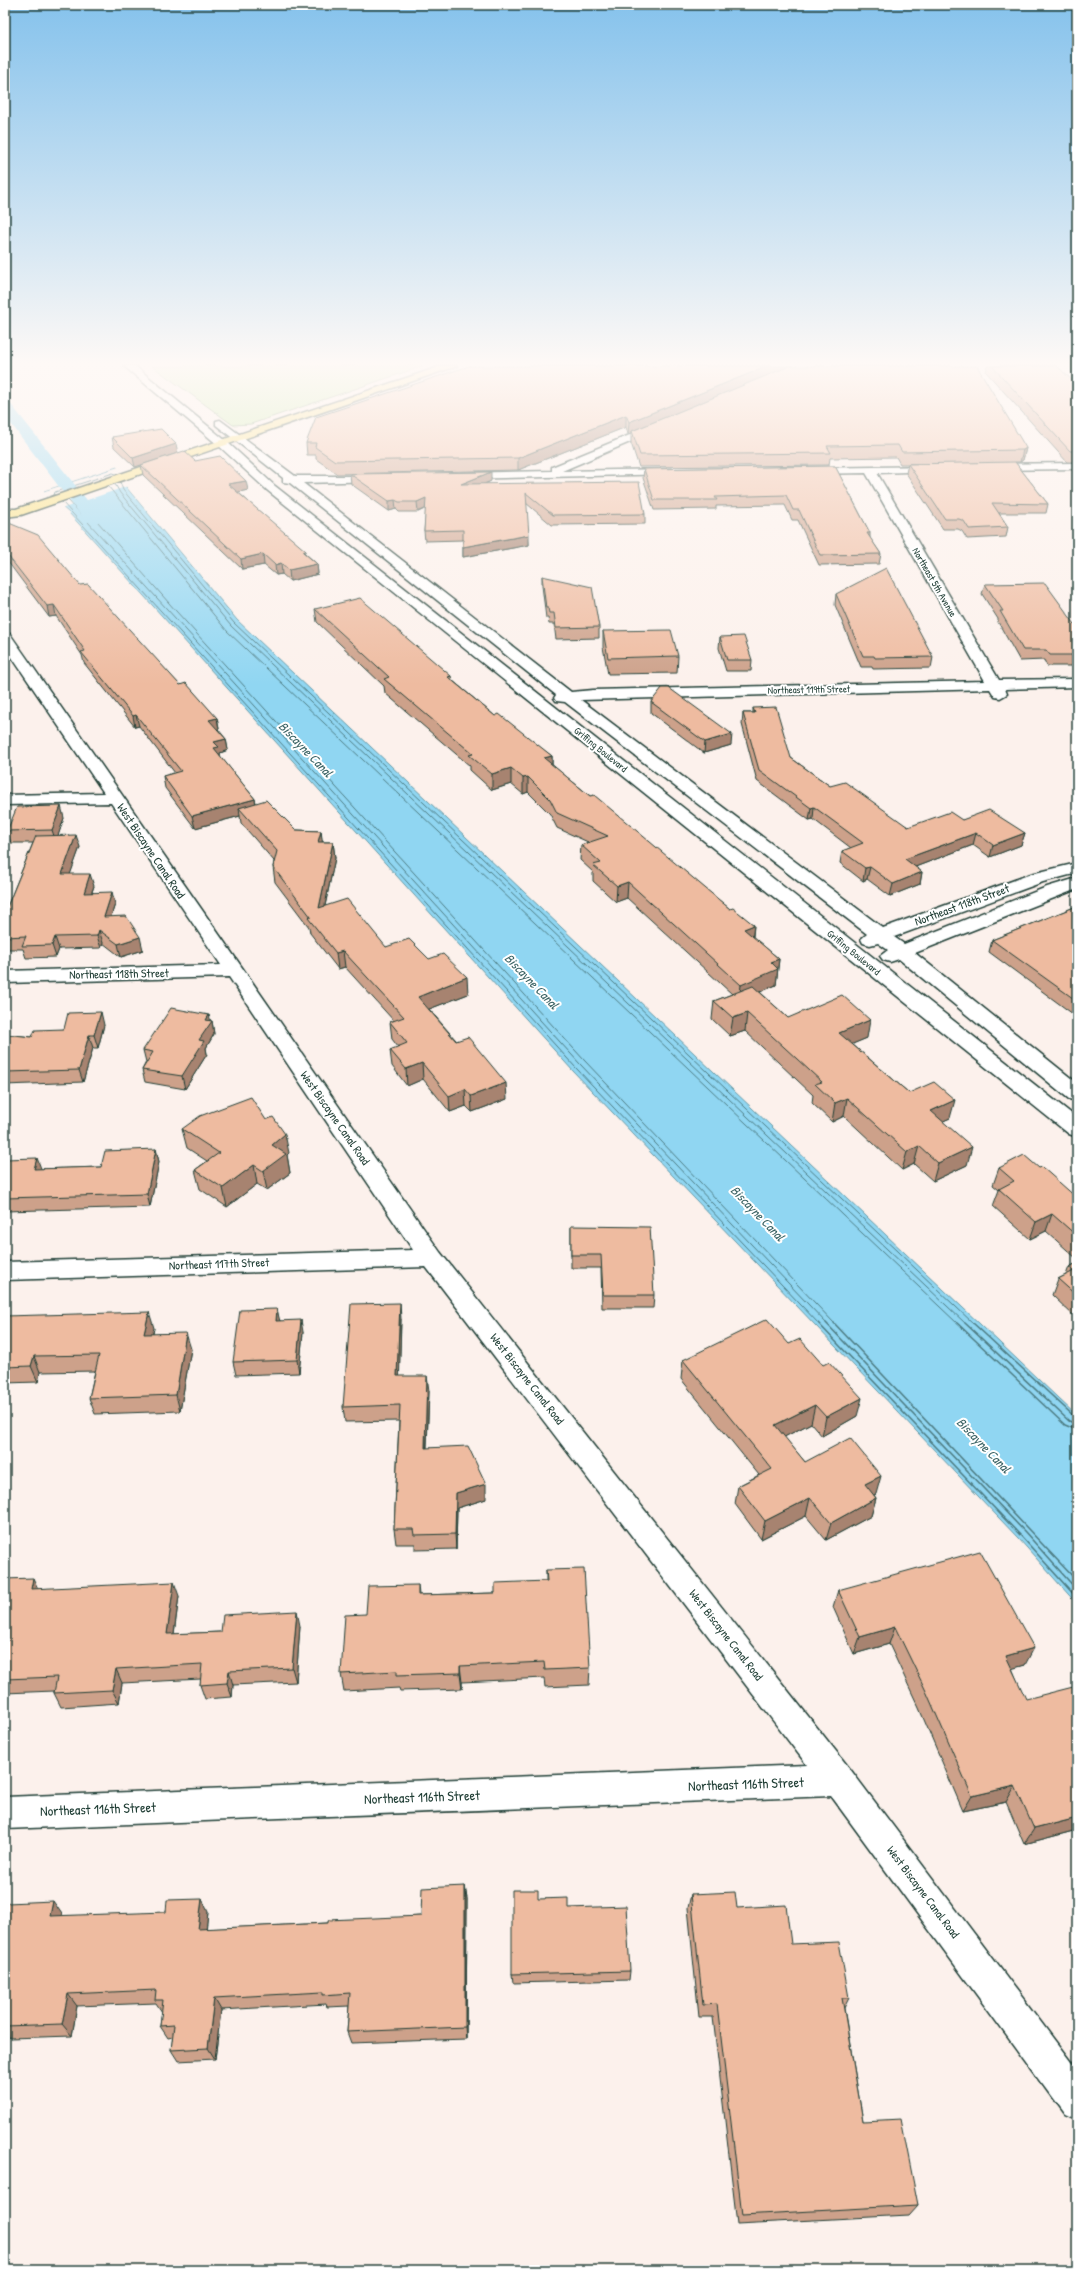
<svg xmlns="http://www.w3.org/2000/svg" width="1082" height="2275" viewBox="0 0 1082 2275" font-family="'Patrick Hand',sans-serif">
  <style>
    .green { fill: #c4eba6; stroke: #72946d }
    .water { fill: #90d6f2; stroke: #6399a6 }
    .pier { fill: #fcf1ec }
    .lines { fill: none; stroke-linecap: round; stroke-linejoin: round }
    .shore-far1 { stroke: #4c7a80; stroke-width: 1 }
    .shore { stroke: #4c7a80; stroke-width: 1.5 }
    .canal { fill: #90d6f2; fill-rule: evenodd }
    .minor-casing { stroke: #1f3d34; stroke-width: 3 }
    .major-casing { stroke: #1f3d34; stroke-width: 3 }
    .minor { fill: #fff; fill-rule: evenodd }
    .major { fill: #f9e181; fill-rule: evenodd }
    .wall { fill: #cda18a; stroke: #1f3d34 }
    .shaded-wall { fill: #a78370; stroke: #1f3d34 }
    .building { fill: #eebba0; stroke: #1f3d34 }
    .labels { text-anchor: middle; stroke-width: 4; stroke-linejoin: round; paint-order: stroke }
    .far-street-label { font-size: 10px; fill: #1f3d34; stroke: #fff }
    .street-label { font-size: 12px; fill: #1f3d34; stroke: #fff }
    .water-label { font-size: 13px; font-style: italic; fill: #3b6364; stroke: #fff }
    .near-street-label { font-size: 14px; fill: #1f3d34; stroke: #fff }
  </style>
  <rect width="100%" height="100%" fill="#fcf1ec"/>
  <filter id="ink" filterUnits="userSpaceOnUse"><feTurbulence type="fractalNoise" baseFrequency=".025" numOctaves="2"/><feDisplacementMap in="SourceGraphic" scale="8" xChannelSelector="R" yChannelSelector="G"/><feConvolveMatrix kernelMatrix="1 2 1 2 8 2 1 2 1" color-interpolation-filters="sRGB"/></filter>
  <g filter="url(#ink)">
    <path class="green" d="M152,366H423L251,424L233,425Z"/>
    <path class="water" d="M117,467L126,487L237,620L1077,1416V1604L1019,1539L573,1071L69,513L44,491Z"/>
    <path class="pier" d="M119,467L128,486L61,509L42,492Z"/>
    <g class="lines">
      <path class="shore-far1" d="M120,482L123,490L234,623L974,1324
        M115,484L120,493L231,626L966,1324
        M108,486L227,631L958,1324
        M54,495L55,492L113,473L116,474
        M76,497L176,611L584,1060L835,1324
        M68,500L580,1064L827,1324
        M62,502L576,1068L819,1324"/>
      <path class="shore" d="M818,1323L1021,1536L1077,1598
        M826,1323L1025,1532L1077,1590
        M834,1323L1077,1581
        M957,1323L1065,1425L1077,1430
        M965,1323L1069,1421L1077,1424
        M973,1323L1077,1419"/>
      <path class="canal" d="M5,402L10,403L98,514L100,518L98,522H86L5,416Z"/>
      <g class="minor-casing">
        <path id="minor" d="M124,366H135L226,441L275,486L1077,1118V1137L1069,1134L267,490L218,445Z
          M220,420L295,476H384L386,478L380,481L303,483L571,692L593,690L985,681L866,473L809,474L803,471L809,468L940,466L942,468L940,470L936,471L877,473L999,680L1077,679V687L1005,689L1007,694L1000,698L995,697L990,689L581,700L883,928L1031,874L1077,863V873L1043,882L894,937L904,944L1047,887L1077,878V889L915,953L1077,1083V1101L1069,1099L899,959L890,962L883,960L880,956L888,950L878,943L870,945L863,943L861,939L867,934L565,702L556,701L554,698L556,695L290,483L283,482V478L216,425V421Z
          M659,423L664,426L663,428L562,471L672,469L678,472L676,474L461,479L455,476L461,473L552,471V467Z
          M1077,463V469L989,470L983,467L989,464Z
          M5,633L10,634L440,1252L850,1769L1077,2070V2120L1064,2114L831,1796L5,1829V1797L807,1765L426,1267L5,1280V1262L413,1250L229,977L5,983V971L221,965L111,803L5,805V795L104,793L5,647Z"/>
      </g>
      <g class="major-casing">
        <path id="major" d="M442,366H457L21,515L5,517V509H16Z"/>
      </g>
      <use href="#minor" class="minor"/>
      <use href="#major" class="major"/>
    </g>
    <path class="wall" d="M469,366L1026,448L1023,460L1020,462H1015L1048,504L1046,513H999L1008,527L1006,537L967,539L962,531L958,529H943L906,473L908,464H930H900L896,457L830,458L829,465L639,467L631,443V433L628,434L626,427L518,470L337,474L316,459V455H307L306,443Z
      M987,366H1057L1077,385V462H1067L986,372Z
      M112,437L178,453L195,461L248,490L238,492L317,564L318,574L290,581L282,574L276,575L264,565L242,569L143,475L141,465L135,467L114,447Z
      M1077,463V473L1075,471Z
      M835,466L870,533V538L881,554L879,564L819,565L798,520H792L785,505L716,506V509L654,510L643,478L644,469Z
      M350,474L491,481L485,484L645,514V524L552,525L526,503L529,545L463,557V540L425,541L424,531L426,508L418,512H399L396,509L389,511L351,484Z
      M5,525L80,585L180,685L217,718L219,729H218L226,739L228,750L220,753V756L255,799L256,803L296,830L321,831L322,842H333L335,858L325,906L386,947L429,959L468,994L429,1009L507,1099L472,1112L466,1106L450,1112L423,1079L407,1086L392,1066L390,1050L398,1047L392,1039L390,1022L394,1021L345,967L338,969L310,933L309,927L275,882L273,867L274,861L241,823L240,816L195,828L165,788L163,776L175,773L139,726L135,727L84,663L82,655L56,616L49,617L8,562L5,561Z
      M542,576L599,627V638L556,639L554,624H549L548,618H546L542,586Z
      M985,584L1077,627V666H1047L1044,660L1020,661L998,622V619L982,594Z
      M836,594L933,657L931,668L873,669L872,667H861L835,605Z
      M315,609L451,676L452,680L495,716L552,756V765L730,909L754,925L753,937L779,959L776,985L760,992L788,1018L867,1038L852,1044L909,1093L950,1118L943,1121L967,1165L933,1181L914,1164L902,1170L844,1116L832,1122L812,1103L813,1095L745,1031L730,1036L712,1019L714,1001L732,994L627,898L616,902L593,881V872L580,860L581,845L588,842L557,828L550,814L528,792L523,794L511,784L492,790L470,770V766L385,693L384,686L317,622Z
      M603,631L678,656L677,673L608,674L603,647Z
      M720,637L752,660L751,671H726L719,648Z
      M651,702L731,745L704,753L651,713Z
      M753,708L791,758L830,786L908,827L962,820L1025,833L1021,845L990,857L973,845L915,867L922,872L920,884L890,896L867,879L863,881L840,863L842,851L851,848L813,819L809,820L757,781L742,724L743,713H753Z
      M64,818L58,835L80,847L70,874L94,886L92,892L115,904L111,916L143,950L121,957L103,943L101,948L59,949L56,957L26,958L23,949H5V908L7,907L33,843H11L7,831Z
      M1077,906V1017L989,952L992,940Z
      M212,1021L214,1034L206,1048L207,1054L185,1089L145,1082L142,1070L146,1062L143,1050Z
      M104,1025L98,1048H93L83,1082L5,1085V1034L32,1037L64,1029Z
      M182,1129L289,1153L287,1155L290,1173L267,1190L257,1184L227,1207L200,1189L195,1170L207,1161L187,1148Z
      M156,1149L159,1162L150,1207L5,1211V1159L41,1169L101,1167Z
      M999,1168H1039L1077,1198V1259L1046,1231L1030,1239L993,1206L999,1190L993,1185Z
      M571,1226L654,1295L653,1308H602L601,1268H571Z
      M1077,1263V1319L1052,1295L1058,1279L1066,1275L1069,1267Z
      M277,1309L279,1320L303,1332L299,1373L236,1375L233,1362Z
      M5,1316L154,1328L153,1334L191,1349L180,1411L95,1414L89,1398L95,1371L40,1372L38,1382L5,1383Z
      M401,1319L399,1376L429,1391L427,1448L486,1499L457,1508L456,1549L415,1550V1544H396L394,1529L399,1421L345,1422L343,1407Z
      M789,1344L857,1416L822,1436L811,1423L784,1437L805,1462L876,1494L874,1495L876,1498L871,1516L826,1540L806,1516L761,1539L735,1504L738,1486L759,1475L681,1379L683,1360Z
      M546,1570L590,1668L589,1685L545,1687L544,1678L462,1682V1689L400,1691L399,1688L344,1691L341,1674L366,1614L418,1585L419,1595L495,1593L546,1581Z
      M5,1579L38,1589L179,1596L174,1634L221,1632L300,1626L296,1682L233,1685L232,1697L205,1699L200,1685L201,1679L122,1683L119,1703L61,1707L54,1693V1691L5,1693Z
      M838,1590L1025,1665L1012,1668L1077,1830L1024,1844L1006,1802L963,1811L919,1708L889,1644L854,1654L833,1607Z
      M465,1886L467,1899L466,2039L351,2043L347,2032L349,2006L327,2007L326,2004L221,2010L215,2059L178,2061L171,2050L173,2037L168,2038L160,2026L162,2012L156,2003L77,2006L72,2036L10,2038L5,2032V1912L62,1914V1916L208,1912L206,1929L328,1923L421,1916Z
      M691,1894L737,1908L791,1944L849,1998L844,2008L863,2121L918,2205L909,2215L737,2224L713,2017H699L688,1908Z
      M538,1899L630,1971L629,1980L513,1983L512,1974Z"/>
    <path class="shaded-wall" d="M768,366H793L632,431L631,433L628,434L629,422Z
      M626,415V427L518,470V458Z
      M176,444L178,453L135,467L133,458Z
      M1026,448L1023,460L1020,462L1023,450Z
      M491,472V481L462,493L461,484Z
      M246,481L248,490L230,494L228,484Z
      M426,498L427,508L418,512L417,502Z
      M395,500L396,509L389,511V501Z
      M529,535V545L463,557V547Z
      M263,554L264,565L242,569L241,559Z
      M281,563L282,574L276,575L275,565Z
      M317,564L318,574L290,581L289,570Z
      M54,605L56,616L49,617L47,606Z
      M136,715L139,726L135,727L133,716Z
      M217,718L219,729L211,731L209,720Z
      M5,734L7,741L5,745Z
      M732,734L731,745L704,753L705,742Z
      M226,739L228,750L220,753L221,759L214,748V742Z
      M552,756V771L544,758Z
      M511,768V784L492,790V774Z
      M528,777V792L523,794V778Z
      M255,799L257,811L239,808L240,816L195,828L192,816Z
      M61,806L64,818L56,842L52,830Z
      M814,807L813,819L809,820L811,808Z
      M321,831L323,846L318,842Z
      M976,833L973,845L902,872L905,859Z
      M1025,833L1021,845L990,857L993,845Z
      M76,835L80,847L66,886L62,874Z
      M333,842L335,858L321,924L319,908Z
      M870,867L867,879L863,881L865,868Z
      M922,872L920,884L890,896L893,884Z
      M90,874L94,886L87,905L84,893Z
      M628,882L627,898L616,902L617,886Z
      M112,892L115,904L107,929L104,917Z
      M754,925L752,941L744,929Z
      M99,930L103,943L101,948L97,936Z
      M55,937L59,949L56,957L52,945Z
      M140,937L143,950L121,957L118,944Z
      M343,951L345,967L338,969L336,953Z
      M779,959L776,985L739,1001L741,985L771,962Z
      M467,977L468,994L419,1013L418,997Z
      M101,1012L104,1025L98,1048L94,1035Z
      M747,1013L745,1031L730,1036L733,1018Z
      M209,1015L211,1022L212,1021L214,1034L206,1048L207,1054L185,1089L182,1076L199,1040L206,1020Z
      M870,1020L867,1038L836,1051L839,1033Z
      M89,1035L93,1048L83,1082L79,1070Z
      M422,1063L423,1079L407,1086L406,1069Z
      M506,1083L507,1099L472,1112L471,1096Z
      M465,1089L466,1106L450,1112L449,1096Z
      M847,1098L844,1116L832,1122L835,1103Z
      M955,1100L950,1118L926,1129L931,1111Z
      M285,1134L289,1153L287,1155L290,1173L267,1190L263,1171L272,1145Z
      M919,1146L914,1164L902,1170L907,1152Z
      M972,1147L967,1165L933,1181L938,1163Z
      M156,1149L159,1162L150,1207L147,1194Z
      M37,1158L42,1171L34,1169Z
      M254,1165L257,1184L227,1207L223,1188Z
      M1052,1214L1046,1231L1030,1239L1036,1222Z
      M400,1303L401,1319L399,1392L397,1376Z
      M277,1309L280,1322L276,1321Z
      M149,1312L154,1328L149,1350L144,1334Z
      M301,1320L303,1332L299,1373L297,1360Z
      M186,1333L191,1349L180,1411L176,1395Z
      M34,1356L40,1372L38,1382L31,1366Z
      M427,1376L429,1391L426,1463L425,1448Z
      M862,1398L857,1416L822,1436L826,1417Z
      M815,1405L811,1423L771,1444L775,1425Z
      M881,1476L876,1494L860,1502L865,1484Z
      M486,1484V1499L457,1508L456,1549L455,1534L456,1493Z
      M810,1498L806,1516L761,1539L765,1521Z
      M876,1498L871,1516L826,1540L831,1523Z
      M33,1578L40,1593L31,1589Z
      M174,1582L179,1596L172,1648L167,1634Z
      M297,1611L300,1626L296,1682L292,1668Z
      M895,1627L889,1644L854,1654L860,1637Z
      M1034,1648L1025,1665L997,1673L1006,1656Z
      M460,1666L462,1682V1689L460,1673Z
      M116,1669L122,1683L119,1703L112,1690Z
      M229,1671L233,1685L232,1697L227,1683Z
      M1015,1786L1006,1802L963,1811L972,1796Z
      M1077,1818V1830L1024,1844L1034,1829Z
      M465,1886L467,1899L466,2039L465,2027Z
      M202,1899L208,1912L205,1942L198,1929Z
      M53,1901L62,1914L60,1930L50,1916Z
      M68,1994L77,2006L72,2036L62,2024Z
      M214,1998L221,2010L215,2059L208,2048Z"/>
    <path class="building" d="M469,366H768L629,422L626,415L518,458L335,461L315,447L316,443H306L316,417Z
      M790,366H977L1026,448L1023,450L902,452L898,445L827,446L831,453L640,455L632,431Z
      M992,366H1057L1077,385V451H1070Z
      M161,429L176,444L133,458L112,437Z
      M184,451L195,461L220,456L246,481L228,484L306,551L303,552L317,564L289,570L281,563L275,565L263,554L241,559L141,465Z
      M1015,462L1048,504L992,503L1008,527L969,529L964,521L959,519H945L908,464Z
      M835,466L870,533H867L881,554L820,555L799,510H793L786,495L715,497L717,500H654L644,469Z
      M491,472L461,484L639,482L645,514L553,515L526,493L529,535L463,547V530L424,531L426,498L417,502H399L395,500L389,501L350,474Z
      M9,523L38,535L80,585L88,584L180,685L186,683L217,718L209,720L226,739L214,742L219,747L214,748L255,799L192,816L163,776L181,771L136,715L133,716L81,652L85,651L54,605L47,606L5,552V525Z
      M886,568L933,657L875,658L874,656H863L836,594Z
      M542,576L592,587L599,627L556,628L554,613H549L548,608H546Z
      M1045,583L1077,627V655H1050L1046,650H1023L1000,611H1003L985,584Z
      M360,598L451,676L448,677L495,716L499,714L552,756L544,758L590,796L594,795L730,909L733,908L754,925L744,929L779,959L771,962L778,969L741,985L628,882L617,886L593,865L601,863L581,845L608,836L557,813L550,799L528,777L523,778L511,768L492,774L469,755L473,754L384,679L389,677L315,609Z
      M671,630L678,656L608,658L603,631Z
      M744,636L752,660H727L720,637Z
      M662,688H669L732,734L705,742L651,702Z
      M776,707L791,758L830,786L845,782L908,827L950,812L962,820L989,810L1025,833L993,845L976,833L905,859L922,872L893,884L870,867L865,868L842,851L863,843L814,807L811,808L759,770L743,713H755L753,708Z
      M266,800L296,830L321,831L318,842H333L319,908L347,899L386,947L409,939L429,959L443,954L467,977L418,997L456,1041L468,1037L506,1083L471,1096L465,1089L449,1096L422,1063L406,1069L390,1050L407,1043L390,1022L404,1017L343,951L336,953L308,918L311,917L273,867L277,851L239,808Z
      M61,806L52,830L7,831L17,807Z
      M76,835L62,874H90L84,893L112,892L104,917L126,916L140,937L118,944L99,930L97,936L55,937L52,945L22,946L26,936L5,937V908L7,907L36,836Z
      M1077,906V1001L992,940Z
      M753,986L788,1018L842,995L870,1020L839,1033L909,1093L934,1082L955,1100L931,1111L972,1147L938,1163L919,1146L907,1152L847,1098L835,1103L815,1084L822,1082L747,1013L733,1018L714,1001Z
      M171,1008L209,1015L206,1020L212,1021L199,1040L204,1041L182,1076L142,1070L153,1052L143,1050Z
      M101,1012L94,1035H89L79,1070L5,1072V1034L32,1037L35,1030L64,1029L68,1013Z
      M251,1097L266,1120L273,1117L285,1134L272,1145L286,1154L263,1171L254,1165L223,1188L195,1170L219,1153L182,1129L200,1116Z
      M156,1149L147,1194L5,1198V1159L37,1158L34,1169L101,1167L105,1151Z
      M1024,1155L1039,1168L1042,1167L1077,1198V1236L1052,1214L1036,1222L999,1189L1014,1181L999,1168Z
      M571,1226L650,1227L654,1295H603L601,1255H571Z
      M1077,1263V1296L1058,1279L1074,1271L1069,1267Z
      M400,1303L397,1376H427L425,1448L468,1446L486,1484L456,1493L455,1534L414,1535L413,1529H394L400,1405L343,1407L351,1304Z
      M277,1309L276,1321L301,1320L297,1360L233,1362L240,1310Z
      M149,1312L144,1334L186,1333L176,1395L89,1398L99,1355L34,1356L31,1366L5,1367V1316Z
      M767,1319L789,1344L800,1339L823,1365L829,1362L862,1398L826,1417L815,1405L775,1425L805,1462L850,1438L881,1476L865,1484L876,1498L831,1523L810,1498L765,1521L738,1486L772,1469L683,1360Z
      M980,1551L1034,1648L1006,1656L1026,1699L1077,1686V1818L1034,1829L1015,1786L972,1796L926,1691L895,1627L860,1637L838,1590Z
      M584,1569L590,1668L545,1670L544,1662L460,1666V1673L397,1675V1671L341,1674L345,1615L366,1614L368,1586L418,1585V1595L495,1593V1583L547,1581L546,1570Z
      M33,1578L31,1589L174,1582L167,1634L221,1632L223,1615L297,1611L292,1668L229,1671L227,1683L200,1685L202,1664L116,1669L112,1690L54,1693L57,1677L5,1679V1579Z
      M465,1886V2027L347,2032L350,1993L323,1995V1992L214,1998L208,2048L171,2050L174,2025L160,2026L163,2000H155L156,1990L68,1994L62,2024L5,2026V1912L7,1903L53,1901L50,1916L166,1912L167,1900L202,1899L198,1929L328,1923V1920L421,1916L422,1888Z
      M512,1890H538V1899L568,1898V1908L626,1906L630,1971L512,1974Z
      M735,1892L737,1908L786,1905L791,1944L839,1942L849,1998H842L863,2121L901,2119L918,2205L742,2215L717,2004L703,2005L691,1894Z"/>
  </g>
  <linearGradient id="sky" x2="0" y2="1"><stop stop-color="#85c2ec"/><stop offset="0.53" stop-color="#fef9f6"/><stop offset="1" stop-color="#fef9f6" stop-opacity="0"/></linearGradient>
  <rect width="1082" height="685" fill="url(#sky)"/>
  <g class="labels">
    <g class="far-street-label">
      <text transform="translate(935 582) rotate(60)" y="4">Northeast 5th Avenue</text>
      <text transform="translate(809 689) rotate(-1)" y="4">Northeast 119th Street</text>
      <text transform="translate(601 749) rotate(39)" y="4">Griffing Boulevard</text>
      <text transform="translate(854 952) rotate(39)" y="4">Griffing Boulevard</text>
    </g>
    <g class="street-label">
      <text transform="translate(151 851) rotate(56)" y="4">West Biscayne Canal Road</text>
      <text transform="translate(962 905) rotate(-20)" y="4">Northeast 118th Street</text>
      <text transform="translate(119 974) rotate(-1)" y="4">Northeast 118th Street</text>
      <text transform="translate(335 1118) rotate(55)" y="4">West Biscayne Canal Road</text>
      <text transform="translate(219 1264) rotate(-2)" y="4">Northeast 117th Street</text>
      <text transform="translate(527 1379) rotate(52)" y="4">West Biscayne Canal Road</text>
      <text transform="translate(726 1635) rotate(52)" y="4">West Biscayne Canal Road</text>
      <text transform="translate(923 1892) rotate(53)" y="4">West Biscayne Canal Road</text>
    </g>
    <g class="water-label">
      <text transform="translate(306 749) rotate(46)" y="5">Biscayne Canal</text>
      <text transform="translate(532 981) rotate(46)" y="5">Biscayne Canal</text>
      <text transform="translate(758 1213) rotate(46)" y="5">Biscayne Canal</text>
      <text transform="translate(984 1445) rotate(46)" y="5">Biscayne Canal</text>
    </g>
    <g class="near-street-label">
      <text transform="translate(746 1784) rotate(-2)" y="5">Northeast 116th Street</text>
      <text transform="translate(422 1797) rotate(-2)" y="5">Northeast 116th Street</text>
      <text transform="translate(98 1809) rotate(-2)" y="5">Northeast 116th Street</text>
    </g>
  </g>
  <rect width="1082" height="2275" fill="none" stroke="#fff" stroke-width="20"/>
  <rect x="10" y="10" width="1062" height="2255" fill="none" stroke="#1f3d34" stroke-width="1.5" filter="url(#ink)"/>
</svg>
